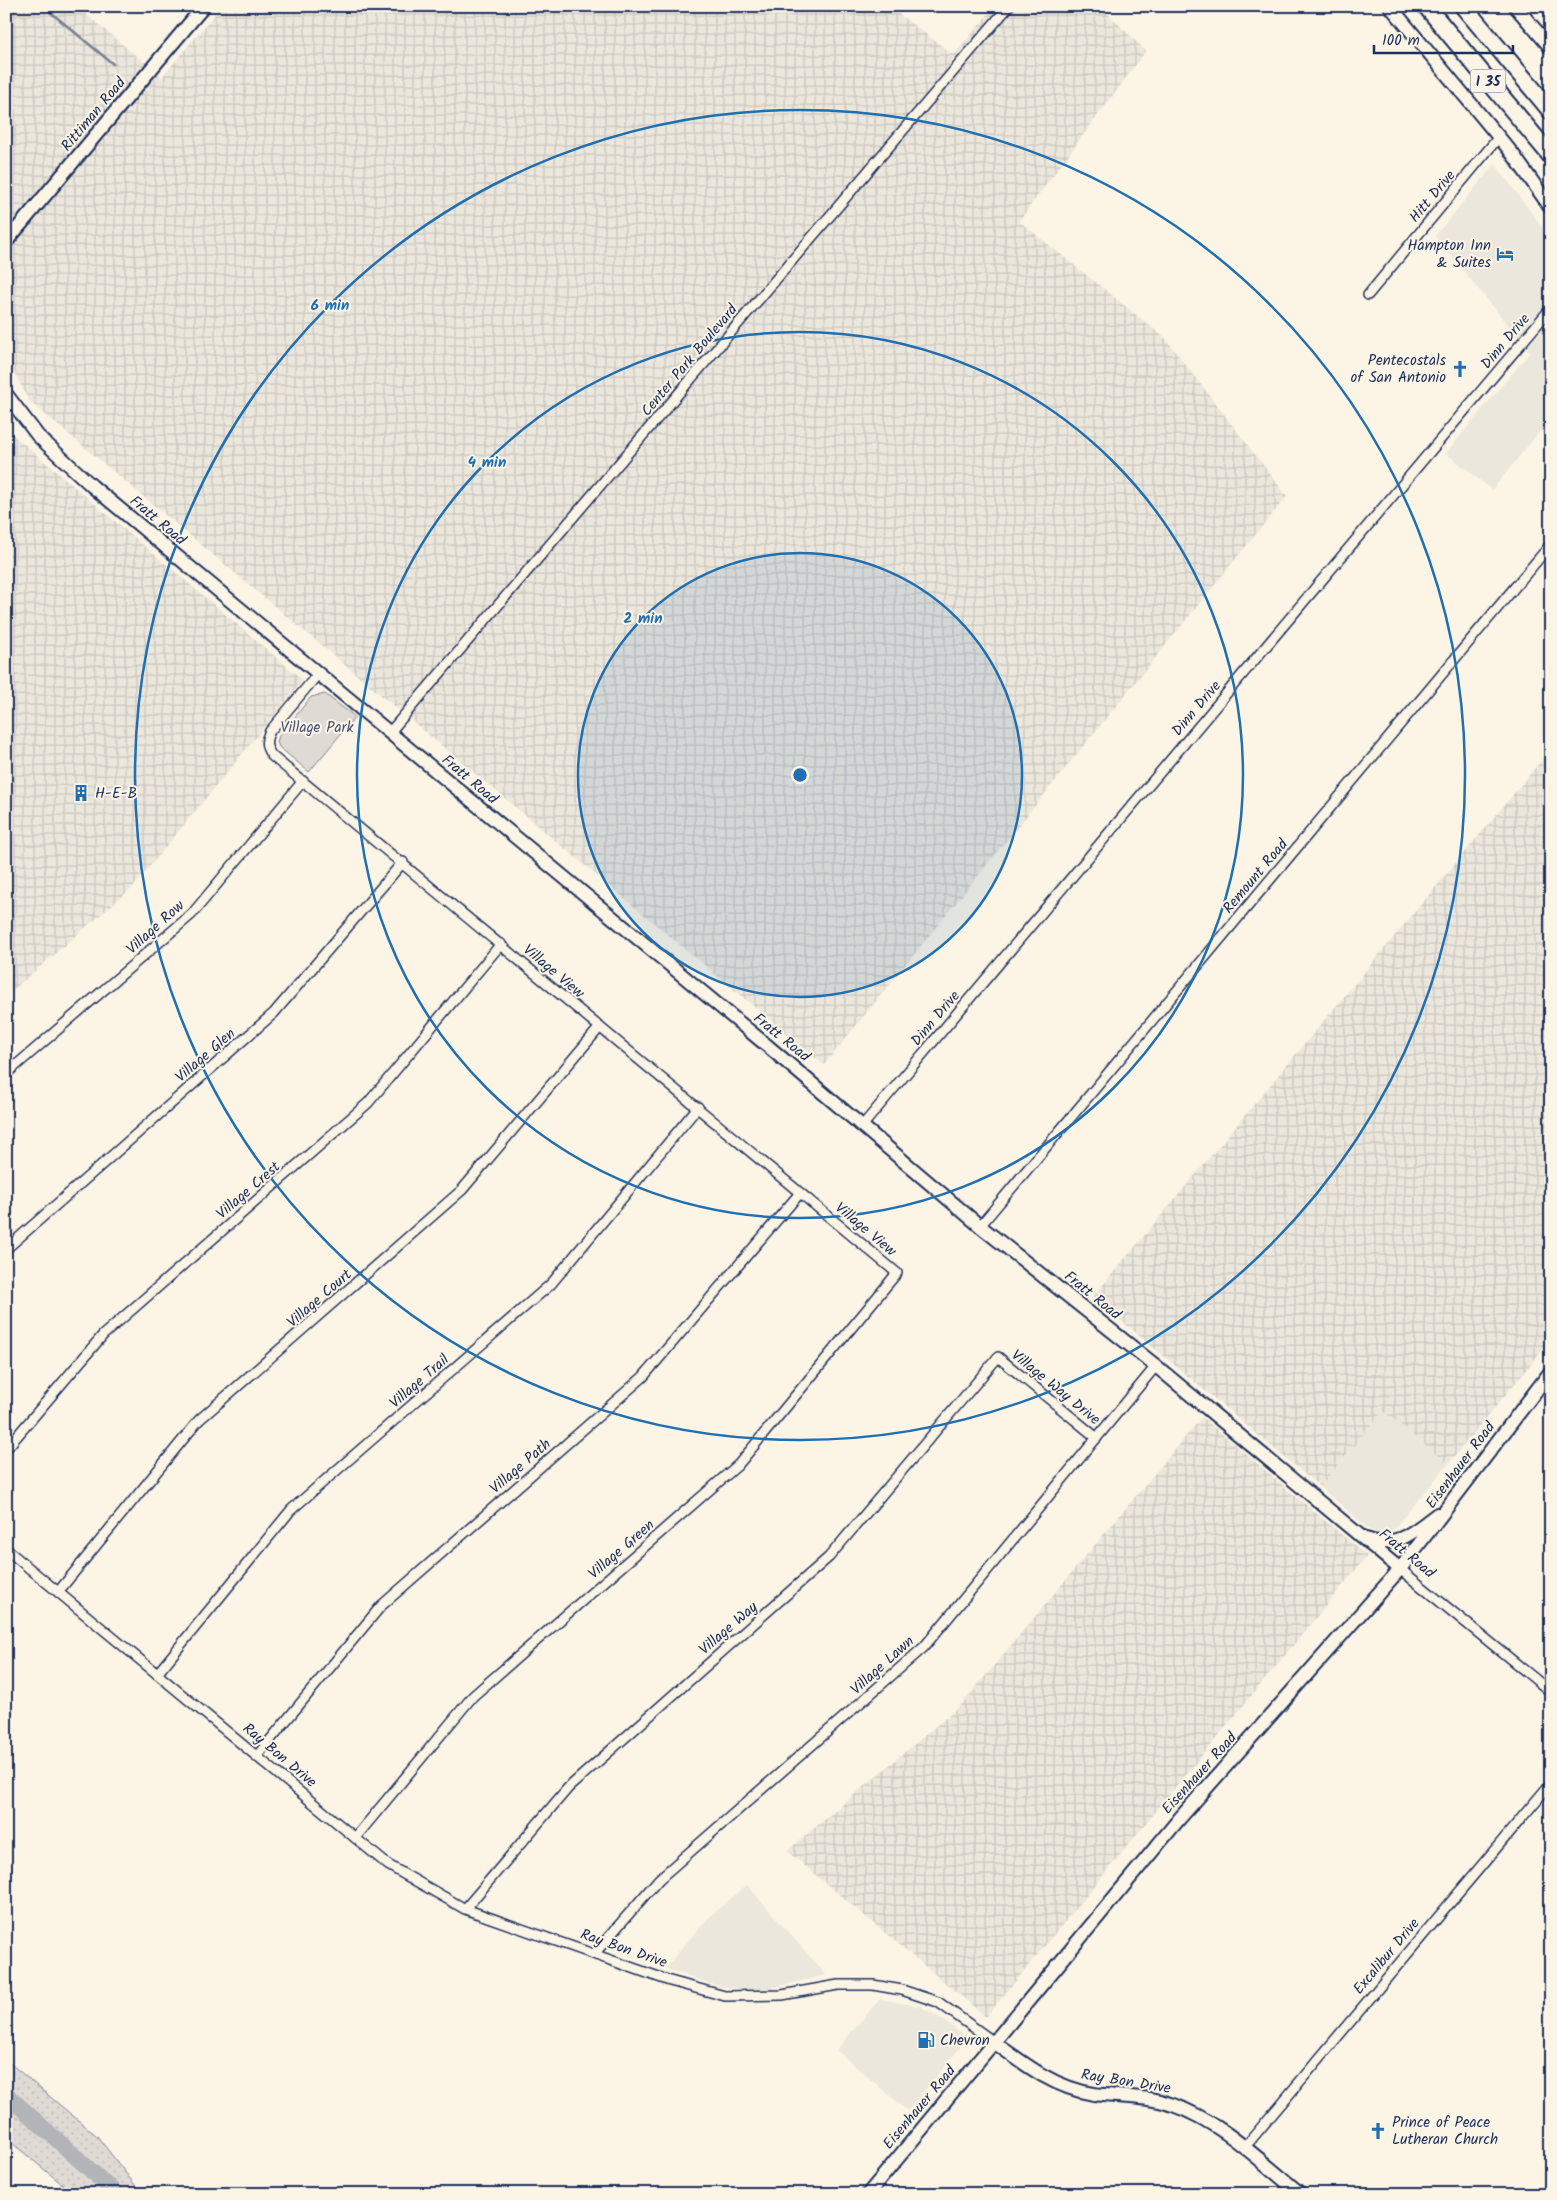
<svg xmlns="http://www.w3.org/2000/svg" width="1557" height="2200" viewBox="0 0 1557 2200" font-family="Kalam,sans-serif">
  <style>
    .built { fill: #ece7dc }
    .industrial { fill: url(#industrial-grid) }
    .grass { fill: url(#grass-dots); stroke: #7d8599 }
    .green { fill: #dfdbd4; stroke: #7d8599 }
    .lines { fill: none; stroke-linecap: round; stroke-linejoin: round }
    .stream { stroke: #767f94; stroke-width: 2.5 }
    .river { stroke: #b2b4b8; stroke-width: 16 }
    .street-casing { stroke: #1b2f5e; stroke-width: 12 }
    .secondary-casing { stroke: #1b2f5e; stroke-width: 16 }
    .highway-casing { stroke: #1b2f5e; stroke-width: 20 }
    .street { stroke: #fcf5e5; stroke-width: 9 }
    .secondary { stroke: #fcf5e5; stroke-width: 12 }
    .highway { stroke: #fcf5e5; stroke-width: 16 }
    .ring { fill: none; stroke: #1f6fb2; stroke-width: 2.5 }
    .labels { text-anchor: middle; stroke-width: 4; stroke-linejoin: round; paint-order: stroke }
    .shield { fill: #fcf5e5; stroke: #5e6a86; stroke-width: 1 }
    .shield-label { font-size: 14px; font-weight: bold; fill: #1b2f5e }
    .street-label { font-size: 15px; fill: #1b2f5e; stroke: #fcf5e5 }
    .poi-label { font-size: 15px; fill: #1b2f5e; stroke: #fcf5e5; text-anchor: start }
    .park-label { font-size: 15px; fill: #425176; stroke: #fcf5e5 }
    .centre { fill: #1f6fb2; stroke: #fcf5e5; stroke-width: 2.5 }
    .ring-label { font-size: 15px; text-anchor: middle; font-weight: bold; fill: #1f6fb2; stroke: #fcf5e5; stroke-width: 4; stroke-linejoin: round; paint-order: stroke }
  </style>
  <defs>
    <pattern id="industrial-grid" width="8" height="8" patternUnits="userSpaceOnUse" patternTransform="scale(1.25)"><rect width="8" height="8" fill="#ece7dc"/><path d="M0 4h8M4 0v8" fill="none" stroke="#cac6bf"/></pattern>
    <pattern id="grass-dots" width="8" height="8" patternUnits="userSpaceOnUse" patternTransform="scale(1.25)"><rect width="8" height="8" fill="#dfdbd4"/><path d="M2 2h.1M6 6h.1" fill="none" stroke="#bfbcb8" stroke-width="1.8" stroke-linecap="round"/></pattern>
  </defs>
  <rect width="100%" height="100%" fill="#fcf5e5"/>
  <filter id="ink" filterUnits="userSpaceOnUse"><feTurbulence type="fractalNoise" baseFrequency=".02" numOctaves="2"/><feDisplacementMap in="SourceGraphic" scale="10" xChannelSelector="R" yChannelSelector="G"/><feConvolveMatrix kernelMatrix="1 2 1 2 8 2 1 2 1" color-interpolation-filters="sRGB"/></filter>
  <g filter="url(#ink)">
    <path class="built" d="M1495,164L1551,239V440L1540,431L1492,490L1446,453L1530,352L1435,236Z
      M1383,1411L1448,1464L1392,1531L1380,1534L1370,1530L1320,1487Z
      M747,1885L826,1975L759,1991L718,1986L666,1969L678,1952L712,1914Z
      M880,1999L922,2007L949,2024L967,2039L908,2111L836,2050Z"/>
    <path class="industrial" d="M6,6H76L162,77L222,6H888L954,55L995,6H1100L1146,51L1019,221L1165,338L1287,496L824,1065L29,401L6,356Z
      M6,429L303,680L133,887L6,996Z
      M1551,749V1340L1448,1464L1383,1411L1320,1487L1093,1297Z
      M1202,1417L1367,1556L986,2017L787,1851L961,1705Z"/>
    <path class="grass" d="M6,2060L97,2136L142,2194H74L6,2138Z"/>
    <path class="green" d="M325,694L355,717L309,772L279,747L277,742L279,736L311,697Z"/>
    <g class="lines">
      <path class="stream" d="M43,6L113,64
        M1539,6L1551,21"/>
      <path class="river" d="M6,2094L117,2194"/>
      <g class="street-casing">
        <path id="street" d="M1368,295L1498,138
          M318,674L270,731C265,741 265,747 272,756L897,1273L738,1465L473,1696L355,1838
          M390,732L1009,6
          M6,1074L192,914L303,781
          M863,1125L1551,308
          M980,1226L1551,544
          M6,1249L274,1013L403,862
          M6,1449L103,1335L368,1103L501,944
          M6,1549L388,1865L465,1909L670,1981L725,1996L782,1995L838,1985H873L902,1990L938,2002L994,2042
          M1400,1569L1551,1692
          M58,1592L199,1420L462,1190L600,1027
          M157,1674L291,1510L551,1284L698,1107
          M256,1757L381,1606L643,1377L800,1193
          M465,1909L568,1788L829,1557L998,1357L1097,1438
          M594,1954L659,1879L924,1647L1156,1366
          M1244,2148L1551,1783
          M1544,2194L1551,2186"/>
      </g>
      <g class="secondary-casing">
        <path id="secondary" d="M1390,6L1512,153L1551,208
          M1515,6L1551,48
          M6,242L204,6
          M6,394L38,436L92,486L770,1048L980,1226L1156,1366L1400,1569
          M1366,1539C1395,1550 1415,1531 1437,1514
          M994,2042C1025,2065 1055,2088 1094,2094C1121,2097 1148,2096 1173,2105C1222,2122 1261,2162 1301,2194
          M868,2194L1180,1818L1400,1569L1551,1371"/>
      </g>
      <g class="highway-casing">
        <path id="highway" d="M1426,6L1551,156
          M1463,6L1551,111"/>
      </g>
      <use href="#street" class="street"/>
      <use href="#secondary" class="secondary"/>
      <use href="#highway" class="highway"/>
    </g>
  </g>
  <circle cx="800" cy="775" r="222" fill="#1f6fb2" fill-opacity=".12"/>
  <g class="ring">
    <circle cx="800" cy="775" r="222"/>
    <circle cx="800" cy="775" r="443"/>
    <circle cx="800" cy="775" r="665"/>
  </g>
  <defs>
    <g id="hotel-bare" transform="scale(1.35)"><path d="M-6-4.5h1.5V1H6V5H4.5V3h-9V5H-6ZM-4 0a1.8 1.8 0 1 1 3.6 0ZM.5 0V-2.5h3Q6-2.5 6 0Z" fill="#1f6fb2" stroke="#fcf5e5" stroke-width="2.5" paint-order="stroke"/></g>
    <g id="church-bare" transform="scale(1.35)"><path d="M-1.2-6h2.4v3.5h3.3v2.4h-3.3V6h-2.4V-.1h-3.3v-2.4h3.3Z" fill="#1f6fb2" stroke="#fcf5e5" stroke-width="2.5" paint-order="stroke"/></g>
    <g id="building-bare" transform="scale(1.35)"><path d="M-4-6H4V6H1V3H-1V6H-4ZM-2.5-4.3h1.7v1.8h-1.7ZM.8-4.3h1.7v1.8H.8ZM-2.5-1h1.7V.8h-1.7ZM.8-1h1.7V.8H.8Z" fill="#1f6fb2" stroke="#fcf5e5" stroke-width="2.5" paint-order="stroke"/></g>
    <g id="fuel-bare" transform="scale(1.35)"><path d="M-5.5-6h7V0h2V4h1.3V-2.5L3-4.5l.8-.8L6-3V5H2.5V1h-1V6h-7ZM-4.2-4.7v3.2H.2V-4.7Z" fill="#1f6fb2" stroke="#fcf5e5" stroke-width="2.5" paint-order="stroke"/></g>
  </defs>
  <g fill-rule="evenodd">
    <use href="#hotel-bare" x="1505" y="254"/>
    <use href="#church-bare" x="1460" y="369"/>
    <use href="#building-bare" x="81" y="793"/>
    <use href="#fuel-bare" x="926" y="2040"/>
    <use href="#church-bare" x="1378" y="2131"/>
  </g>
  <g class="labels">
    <rect class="shield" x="1470.5" y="69.5" width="35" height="23" rx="4"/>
    <g class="shield-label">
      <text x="1488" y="86">I 35</text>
    </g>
    <g class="street-label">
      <text transform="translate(93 114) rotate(-50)" y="5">Rittiman Road</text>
      <text transform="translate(1432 196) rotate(-50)" y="5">Hitt Drive</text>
      <text transform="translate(1505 341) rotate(-50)" y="5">Dinn Drive</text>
      <text transform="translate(689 360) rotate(-50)" y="5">Center Park Boulevard</text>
      <text transform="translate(158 520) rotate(40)" y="5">Fratt Road</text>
      <text transform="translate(1196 708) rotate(-50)" y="5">Dinn Drive</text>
      <text transform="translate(470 779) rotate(40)" y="5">Fratt Road</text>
      <text transform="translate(1255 876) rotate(-50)" y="5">Remount Road</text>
      <text transform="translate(155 927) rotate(-42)" y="5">Village Row</text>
      <text transform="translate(554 971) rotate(40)" y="5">Village View</text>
      <text transform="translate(935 1018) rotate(-50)" y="5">Dinn Drive</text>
      <text transform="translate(782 1037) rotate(39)" y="5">Fratt Road</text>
      <text transform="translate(205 1055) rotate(-41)" y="5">Village Glen</text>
      <text transform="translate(248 1190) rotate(-41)" y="5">Village Crest</text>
      <text transform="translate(866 1229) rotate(40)" y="5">Village View</text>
      <text transform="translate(1093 1295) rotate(39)" y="5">Fratt Road</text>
      <text transform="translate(319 1298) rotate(-41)" y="5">Village Court</text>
      <text transform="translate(419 1381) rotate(-41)" y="5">Village Trail</text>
      <text transform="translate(1056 1387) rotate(39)" y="5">Village Way Drive</text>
      <text transform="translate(1460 1465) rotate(-53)" y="5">Eisenhauer Road</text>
      <text transform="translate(520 1466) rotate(-41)" y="5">Village Path</text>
      <text transform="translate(621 1549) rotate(-41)" y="5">Village Green</text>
      <text transform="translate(1407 1553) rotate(40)" y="5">Fratt Road</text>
      <text transform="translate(728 1628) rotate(-41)" y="5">Village Way</text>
      <text transform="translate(882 1665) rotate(-42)" y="5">Village Lawn</text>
      <text transform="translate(280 1755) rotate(40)" y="5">Ray Bon Drive</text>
      <text transform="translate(1199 1773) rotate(-48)" y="5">Eisenhauer Road</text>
      <text transform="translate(624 1948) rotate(19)" y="5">Ray Bon Drive</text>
      <text transform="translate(1386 1956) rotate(-50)" y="5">Excalibur Drive</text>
      <text transform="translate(1126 2081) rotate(9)" y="5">Ray Bon Drive</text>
      <text transform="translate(919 2107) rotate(-50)" y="5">Eisenhauer Road</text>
    </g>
    <g class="poi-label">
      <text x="1491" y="250" text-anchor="end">Hampton Inn<tspan x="1491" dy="17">&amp; Suites</tspan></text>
      <text x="1446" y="365" text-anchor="end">Pentecostals<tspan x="1446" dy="17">of San Antonio</tspan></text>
      <text x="95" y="798">H-E-B</text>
      <text x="940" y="2045">Chevron</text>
      <text x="1392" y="2127">Prince of Peace<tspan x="1392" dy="17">Lutheran Church</tspan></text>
    </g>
    <g class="park-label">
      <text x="317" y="732">Village Park</text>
    </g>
  </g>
  <circle cx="800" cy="775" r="8" class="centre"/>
  <g class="ring-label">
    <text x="330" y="310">6 min</text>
    <text x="487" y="467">4 min</text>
    <text x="643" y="623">2 min</text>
  </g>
  <rect width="1557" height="2200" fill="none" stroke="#fcf5e5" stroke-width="25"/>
  <rect x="12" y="12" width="1532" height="2175" fill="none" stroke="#1b2f5e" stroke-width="2" filter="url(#ink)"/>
  <path d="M1374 45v8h139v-8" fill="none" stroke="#1b2f5e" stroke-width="2.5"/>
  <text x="1382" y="45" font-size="15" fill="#1b2f5e" stroke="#fcf5e5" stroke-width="4" paint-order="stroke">100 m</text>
</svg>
